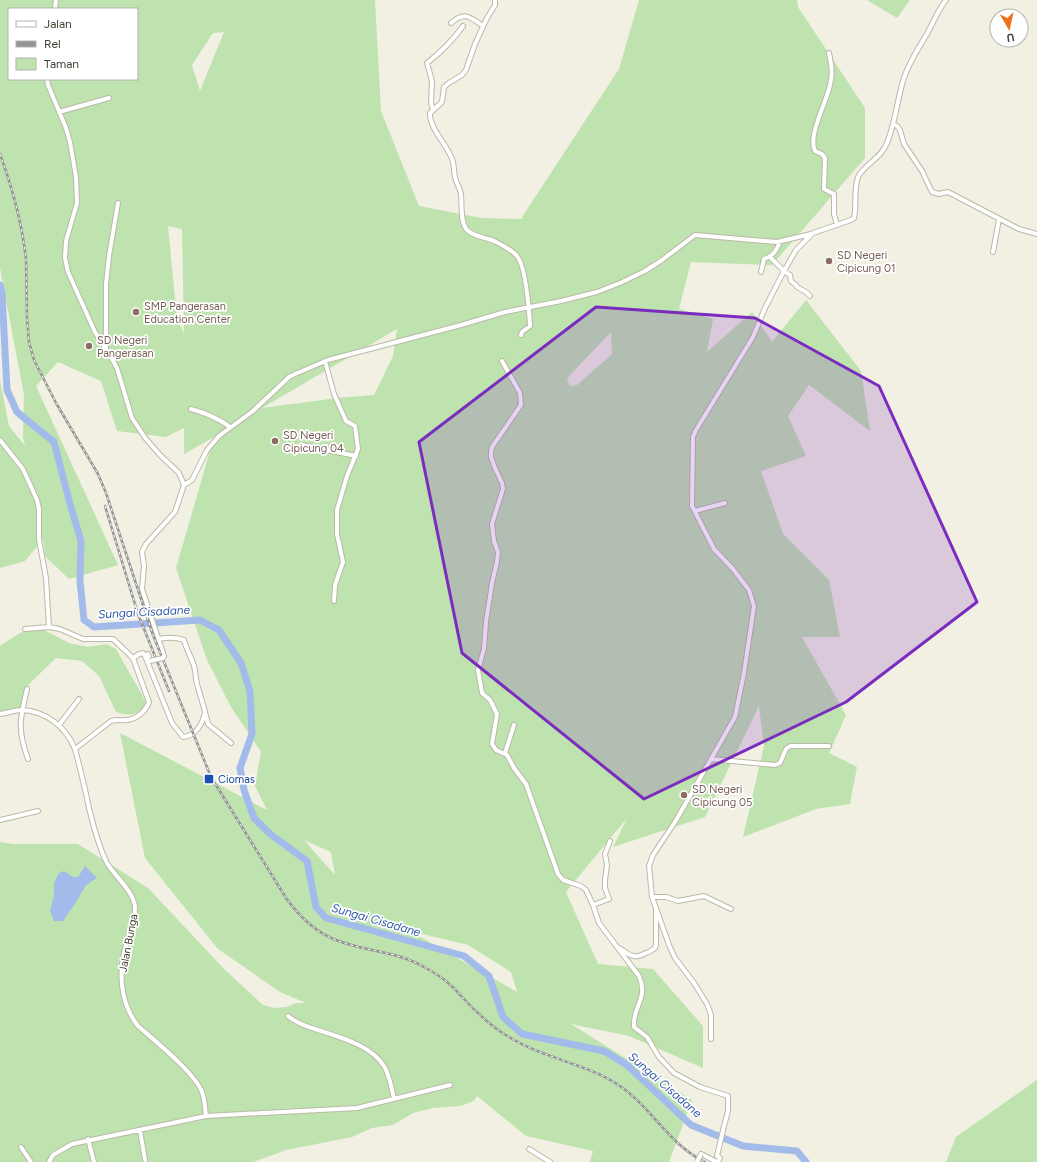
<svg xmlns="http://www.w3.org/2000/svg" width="1037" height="1162" viewBox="0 0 1037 1162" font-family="Figtree,sans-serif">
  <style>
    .green { fill: #bee3ae; fill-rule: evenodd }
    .water { fill: #a2bbeb }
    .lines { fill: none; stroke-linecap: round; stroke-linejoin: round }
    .river { stroke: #a2bbeb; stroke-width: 7 }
    .minor-casing { stroke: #bbb9a7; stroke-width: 6 }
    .minor { stroke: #fff; stroke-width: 4 }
    .rail-casing { stroke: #939393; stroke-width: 2.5 }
    .rail { stroke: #fff; stroke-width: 1; stroke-dasharray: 3; stroke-linecap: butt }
    .minor-bridge-casing { stroke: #bbb9a7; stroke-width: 6; stroke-linecap: butt }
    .minor-bridge { stroke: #fff; stroke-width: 4 }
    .marked { fill: #7b2cbf; fill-opacity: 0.2; stroke: #7b2cbf; stroke-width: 3; stroke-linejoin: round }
    .education-dot { fill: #8d6e63; stroke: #fff; stroke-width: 1.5 }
    .transit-dot { fill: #1a4fb4; stroke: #fff; stroke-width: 1.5 }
    .labels { text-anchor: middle; stroke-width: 3.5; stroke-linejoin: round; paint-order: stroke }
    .education-label { font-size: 11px; fill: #785e54; stroke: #fff; text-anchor: start }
    .transit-label { font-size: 11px; fill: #164399; stroke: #fff; text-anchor: start }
    .street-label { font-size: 11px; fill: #424034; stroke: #fff }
    .water-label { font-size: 12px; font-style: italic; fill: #345ba7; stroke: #fff }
  </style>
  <rect width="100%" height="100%" fill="#f1f0e3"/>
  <path class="green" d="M0,0H375L381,111L419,206L481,218L523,219L522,217L619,69L639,0H797L798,7L865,108V158L772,265L691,262L679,309L713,319L707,352L752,312L772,342L806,300L861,371L870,431L809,385L788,416L806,456L761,471L783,534L829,580L840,637H802L846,715L829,753L857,767L850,804L816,809L743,837L764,746L759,706L705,817L613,847L627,818L566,892L598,964L653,969L703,1026V1068L629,1036L571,1024L692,1100L669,1162H590L593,1151L526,1136L477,1096L474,1101L460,1106L433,1108L413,1113L393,1125L372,1128L352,1137L286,1150L253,1162H0V842L13,844H78L148,888L224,969L263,1005L274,1008L287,1007L296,1003H306L280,992L218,949L145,858L120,733L267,810L255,786L261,752L231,707L207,660L176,568L214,437L184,454V428L166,437L117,431L101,381L58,362L36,386L118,565L69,579L45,556L43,539L25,561L0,568V380L9,426L25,446L23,438L24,395L0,268ZM9,9H137V79H9ZM224,32L200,91L192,65L213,33ZM168,226L182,229L184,333L177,319ZM397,329L393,356L374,395L337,398L262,408ZM611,332L612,354L577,385L570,386L567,381L569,376ZM304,840L331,852L335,875ZM410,931L468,945L511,972L517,992Z
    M867,0H910L897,18Z
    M40,628L69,643L88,647L106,644L116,649L146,702C140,716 130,716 116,712L99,676L82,661L56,658L29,684L21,710L0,715V646L20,633Z
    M1037,1080V1162H946L956,1137Z"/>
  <path class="water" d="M85,866L97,878L86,885L76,902L63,921H54L50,910L54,896V883L59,873L64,871L73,877H78Z"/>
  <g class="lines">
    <path class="river" d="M0,285L2,293L7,390L17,412L54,442L70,504L81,541L80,581L84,620L94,627L200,620L219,630L241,663L250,691L252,734L240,768L244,790L254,818L270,834L307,861L316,907L326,918L464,956L489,976L503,1017L522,1034L604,1051L627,1065L691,1125L743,1146L797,1151L806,1162"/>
    <g class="minor-casing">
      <path id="minor" d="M495,0V5L487,18L475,44L466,70L462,75L449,83L444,87L442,102L430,113C429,129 449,146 453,162C454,167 454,172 455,177C456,183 460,188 461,194C462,204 460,223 467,230C474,237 485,237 494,241C502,245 511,249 517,256C526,266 529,310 530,324V326L522,332L521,335
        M55,9L56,0
        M451,23C465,11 470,17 483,26
        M829,53C831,62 833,71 831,80C829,99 807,134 815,151L822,154L825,158L824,187V189L834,194V214L837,225
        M47,79L48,85L66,128L70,142L76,177L77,203L66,241L65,258L68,272L95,332L111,357L117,368L132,418L146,439L160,455L179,473L184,485L175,512L146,544L142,552L144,566L142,589L164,656
        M433,110L431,103L432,81L427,63C440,53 453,40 463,26
        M59,112L109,98
        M893,124L897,126L900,130L904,144L922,171L932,192L939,194L943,193L948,192L1019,229L1037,234
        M993,252L999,219
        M770,257L784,271L790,275L791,281L796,285L797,287L806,292L810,296
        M761,272L764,259C773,256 776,251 780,242
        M106,349V284L109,256L118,203
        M325,361L334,394L346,421L355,426L358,449L347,476L337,510V534L343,562L335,585L334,601
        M502,361L520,393L521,405L492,447L491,452V457L495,468L502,483L503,489L492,524L494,541L498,552L497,562L492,583L486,622L484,649L478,670L482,693L490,700L497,714L492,744L496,750L507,755L514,768L526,784L558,874L563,880L581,886L586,890L593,905L599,923L639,976C649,998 632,1007 634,1027L647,1037L659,1057L674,1073L700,1087L728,1096V1111L724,1126L717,1156L720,1158L718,1162
        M191,409C206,413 218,418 230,427
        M0,440L23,469L37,500L39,509V540L46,578L49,627L60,629L83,639H113L133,658L149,702C146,711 137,719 127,720C121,721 117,719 111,721L75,749
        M302,445L356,456
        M184,485L192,480L207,450L219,436L253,411L289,377L295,374L328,360L461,325L505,312L561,301L597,292L620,283L645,271L662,260L695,235L777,242L811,234
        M695,511L725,503
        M25,629L49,627
        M159,639C168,637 175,637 184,640C186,648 190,655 193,663C196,670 195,677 197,684C201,698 205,710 208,724L231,743
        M145,656L148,654L150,661
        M133,658L139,654L143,653L145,656L172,723L183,737C195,736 202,725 205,713
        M27,689C20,719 17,729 28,759
        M0,714C7,713 15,710 22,710C46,711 66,727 75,749C80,768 85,788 89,808C94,827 98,846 107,863C114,875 134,892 135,907C136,920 129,933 126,945C118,972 120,1003 138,1026C155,1041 195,1073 202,1092C205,1100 205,1109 206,1116L72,1144L53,1155L49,1162
        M59,725L79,699
        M505,753L514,725
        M711,759L775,765L780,763L786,749L790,746H829
        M0,820L38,811
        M652,897H666L678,901L704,896L731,909
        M593,905L609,899L605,888V880L607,865L605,854L610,841
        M619,948C631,955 633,960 646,953C650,952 652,950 655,948L656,945V910
        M288,1016C296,1023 305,1026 315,1029C338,1037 370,1044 384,1066C390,1076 391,1087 394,1098
        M711,1039V1015L707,1004L694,983L675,958L669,945L652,897L649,866L653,855L675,822L735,717L744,673L754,606L749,590L733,569L714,549L692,506L693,437L696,430L753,337L765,308L784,271L796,250L813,233L851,220L854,218C857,205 853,186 859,175C867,163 882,157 887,143C895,123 897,102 903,81C908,63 919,48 928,32C934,21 938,10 946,0
        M206,1116L357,1108L450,1085
        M140,1130L145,1160
        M88,1139L94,1162
        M21,1147L31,1162
        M529,1149L550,1162
        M701,1154L717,1162"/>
    </g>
    <use href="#minor" class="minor"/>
    <g class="rail-casing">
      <path id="rail" d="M0,154C12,187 22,223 26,259L27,318L29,342L34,360L56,403L98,474L106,493L153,635L211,777L286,898C299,916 315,932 336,940C366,952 398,951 426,968C433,972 440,976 446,981C452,986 458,992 463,998C477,1013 491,1027 509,1037C543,1058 584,1063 617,1084C651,1106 668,1144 705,1162
        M105,506L138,614L169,691"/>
    </g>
    <use href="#rail" class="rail"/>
    <g class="minor-bridge-casing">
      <path id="minor-bridge" d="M150,661L163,658L164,656
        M697,1162L701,1154"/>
    </g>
    <use href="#minor-bridge" class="minor-bridge"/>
  </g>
  <path class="marked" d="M596,307L755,318L879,386L977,602L846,702L644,799L462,653L419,442Z"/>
  <g class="education-dot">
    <circle cx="829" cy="261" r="4"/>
    <circle cx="136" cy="312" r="4"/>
    <circle cx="89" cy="346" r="4"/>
    <circle cx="275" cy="441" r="4"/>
    <circle cx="684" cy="795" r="4"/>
  </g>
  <rect class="transit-dot" x="204" y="774" width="10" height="10" rx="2"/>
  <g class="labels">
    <g class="education-label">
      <text x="837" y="259">SD Negeri<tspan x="837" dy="13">Cipicung 01</tspan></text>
      <text x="144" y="310">SMP Pangerasan<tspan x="144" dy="13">Education Center</tspan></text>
      <text x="97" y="344">SD Negeri<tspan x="97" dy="13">Pangerasan</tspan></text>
      <text x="283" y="439">SD Negeri<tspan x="283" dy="13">Cipicung 04</tspan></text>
      <text x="692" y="793">SD Negeri<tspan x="692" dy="13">Cipicung 05</tspan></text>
    </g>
    <g class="transit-label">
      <text x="218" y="783">Ciomas</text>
    </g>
    <g class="street-label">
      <text transform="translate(128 943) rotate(-79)" y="4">Jalan Bunga</text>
    </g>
    <g class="water-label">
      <text transform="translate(144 612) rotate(-3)" y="4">Sungai Cisadane</text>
      <text transform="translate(376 920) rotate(16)" y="4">Sungai Cisadane</text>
      <text transform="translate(665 1085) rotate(41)" y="4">Sungai Cisadane</text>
    </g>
  </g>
  <rect x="8" y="8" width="130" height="72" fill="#ffffff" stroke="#b3b3ae"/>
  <rect x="16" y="21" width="20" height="6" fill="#ffffff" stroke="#b3b3ae"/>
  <text x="44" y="28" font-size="12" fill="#424034">Jalan</text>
  <rect x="16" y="41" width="20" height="6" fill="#939393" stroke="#b3b3ae"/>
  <text x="44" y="48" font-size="12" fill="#424034">Rel</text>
  <rect x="16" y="58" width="20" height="12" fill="#bee3ae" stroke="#b3b3ae"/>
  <text x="44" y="68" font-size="12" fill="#424034">Taman</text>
  <g transform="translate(1009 28) rotate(171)"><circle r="19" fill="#ffffff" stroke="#b3b3ae"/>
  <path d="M0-3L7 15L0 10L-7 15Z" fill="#ee6f1d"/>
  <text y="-6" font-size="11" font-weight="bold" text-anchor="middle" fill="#424034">U</text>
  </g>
</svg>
